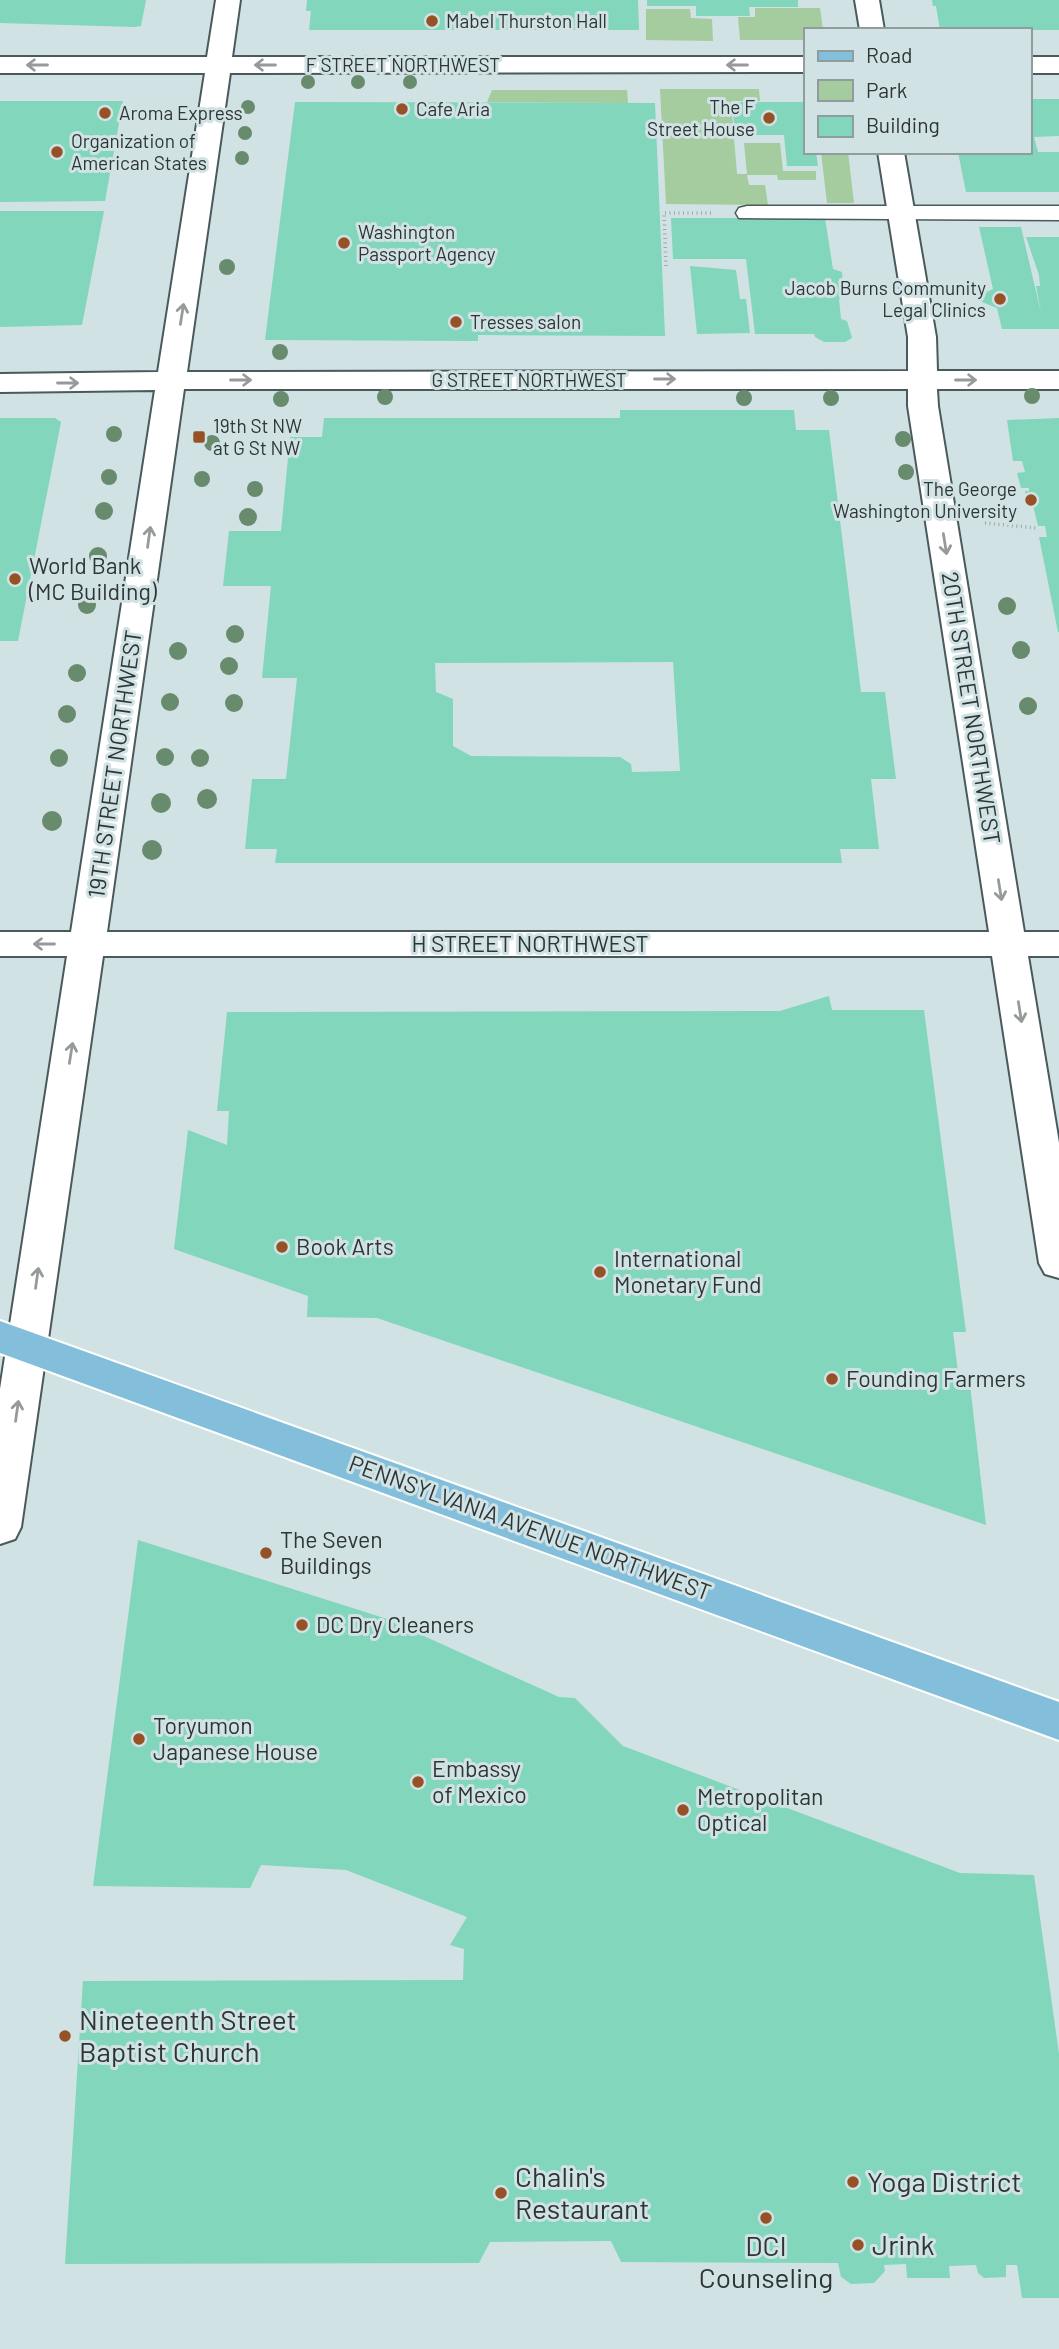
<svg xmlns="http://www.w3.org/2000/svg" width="1059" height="2349" viewBox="0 0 1059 2349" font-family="Barlow,sans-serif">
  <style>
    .green { fill: #a4cc9e }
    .building { fill: #81d6bc; fill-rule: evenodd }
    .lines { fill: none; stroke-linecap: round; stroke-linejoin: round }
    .lane-casing { stroke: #4a595b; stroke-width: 3 }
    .secondary-casing { stroke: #4a595b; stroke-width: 4 }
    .primary-casing { stroke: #fff; stroke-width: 4 }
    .path { stroke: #9baaab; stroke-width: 3.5; stroke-dasharray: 1 3.5; stroke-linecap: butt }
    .lane { fill: #fff; fill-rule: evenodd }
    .secondary { fill: #fff; fill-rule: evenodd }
    .primary { fill: #83beda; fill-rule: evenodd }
    .tree { fill: #688b6e }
    .oneway { stroke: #969a9a }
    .poi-dot { fill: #965127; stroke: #d0e2e4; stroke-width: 2.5 }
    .labels { text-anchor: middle; stroke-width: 6; stroke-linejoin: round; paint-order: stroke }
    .far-poi-label { font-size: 19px; fill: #2e3536; stroke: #d0e2e4; text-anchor: start }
    .far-street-label { font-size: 19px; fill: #2e3536; stroke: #d0e2e4 }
    .poi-label { font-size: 23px; fill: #2e3536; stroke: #d0e2e4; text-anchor: start }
    .street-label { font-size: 23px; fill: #2e3536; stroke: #d0e2e4 }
    .near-poi-label { font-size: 28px; fill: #2e3536; stroke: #d0e2e4; text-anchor: start }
  </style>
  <rect width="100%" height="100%" fill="#d0e2e4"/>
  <path class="green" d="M755,8H820L823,30H805V40H740L738,17H755Z
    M646,9H690L691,18L712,19L713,41L646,40Z
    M660,89H759L760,101H731L737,174H747L744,143H780L783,171H816V180H778L777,175H747L749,185H765L768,205L666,204Z
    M492,90H627L628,103L487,102Z
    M821,152H848L854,203H827Z"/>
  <path class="building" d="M0,0H146L141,26L134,27L0,23Z
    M307,0H638L639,30H309L311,11H306Z
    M647,0H798V7H749L750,16H696V6H647Z
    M932,0H1059V30H940L936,6H933Z
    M1029,99H1059V136L1034,137L1038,152H1059V192H966L958,152H1029Z
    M0,101H123L105,201L0,202Z
    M295,102L655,103L665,336L478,335V341L265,340Z
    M732,102H805V152H816L818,166H787L784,135H735Z
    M0,211H104L82,325L0,327Z
    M671,218H825L833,269L842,272L844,296L839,299L841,319L847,321L852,338L845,342H824L815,337L814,334H755L746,259H673Z
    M979,227H1021L1041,313L1036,286H1040L1039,275L1026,237H1059V329H1002L997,308L982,302L980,295L993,289Z
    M690,266L736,270L740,299H746L750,333L697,334Z
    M620,410H794L796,430H829L861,692H885L896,779H871L879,849H840L842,863H275L277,849H245L252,779H286L297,678H262L271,586H223L229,531H281L290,437H322L324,418H620ZM673,662L680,771L632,772L631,764L620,757L471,756L453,746V699L436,692L435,663Z
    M0,418H55L61,422L18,641H0Z
    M1059,418V632H1058L1039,537H1047L1045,526H1038L1033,505H1028L1025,491H1029V488H1021L1017,473L1025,472L1022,461H1013L1007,420Z
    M829,996L832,1010H924L966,1332H953L960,1388L970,1384L986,1525L377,1318L307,1317L308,1296L174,1249L188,1130L227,1145L229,1111H217L227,1012L780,1011Z
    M138,1540L384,1618L559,1697L575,1698L623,1746L960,1873L1034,1875L1059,2054V2298H1022L1017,2265H1006V2277L984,2278L978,2273L976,2265L949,2266L950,2278H907L906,2264L884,2265L885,2271L874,2283L851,2284L841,2277L838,2263L621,2262L611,2241L490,2242L479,2263L65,2264L83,1981L463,1980L464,1949L450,1945L467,1917L346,1870L261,1865L250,1888L93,1886Z"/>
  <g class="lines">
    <g class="lane-casing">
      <path id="lane" d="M747,206H1059V220L739,218L736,213L739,208Z"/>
    </g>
    <g class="secondary-casing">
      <path id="secondary" d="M216,0H240L232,57H805V72L230,73L187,372L908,371V337L878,152H904L936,337L937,371H1059V389H937L938,406L1024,932H1059V956H1028L1059,1143V1278L1045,1274L1039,1263L992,956H103L21,1527L15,1539L0,1544V1389L67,956H0V932H71L155,390L0,392V374L158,372L205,73H0V57H207ZM184,389H908V406L989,932H107Z
        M855,0H879L884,30H860Z
        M1029,57H1059V73H1029Z"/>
    </g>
    <g class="primary-casing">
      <path id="primary" d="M0,1321L1059,1702V1740L0,1353Z"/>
    </g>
    <path class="path" d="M666,266L664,213H712
      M985,523L1036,528"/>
    <use href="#lane" class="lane"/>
    <use href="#secondary" class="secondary"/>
    <use href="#primary" class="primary"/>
  </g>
  <g class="tree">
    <circle cx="308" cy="82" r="7"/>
    <circle cx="358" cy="82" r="7"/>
    <circle cx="410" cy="82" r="7"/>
    <circle cx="248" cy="107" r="7"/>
    <circle cx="245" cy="133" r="7"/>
    <circle cx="242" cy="158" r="7"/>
    <circle cx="227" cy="267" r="8"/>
    <circle cx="280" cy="352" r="8"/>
    <circle cx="1032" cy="396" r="8"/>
    <circle cx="385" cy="397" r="8"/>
    <circle cx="744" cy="398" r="8"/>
    <circle cx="831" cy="398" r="8"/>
    <circle cx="281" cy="399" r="8"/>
    <circle cx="114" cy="434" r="8"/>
    <circle cx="903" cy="439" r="8"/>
    <circle cx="212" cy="443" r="8"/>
    <circle cx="906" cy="472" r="8"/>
    <circle cx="109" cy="477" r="8"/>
    <circle cx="202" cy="479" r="8"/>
    <circle cx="255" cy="489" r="8"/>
    <circle cx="104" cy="511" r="9"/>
    <circle cx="248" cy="517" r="9"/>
    <circle cx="98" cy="556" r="9"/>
    <circle cx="87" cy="605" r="9"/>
    <circle cx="1007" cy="606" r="9"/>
    <circle cx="235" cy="634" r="9"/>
    <circle cx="1021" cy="650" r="9"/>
    <circle cx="178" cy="651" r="9"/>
    <circle cx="229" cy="666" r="9"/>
    <circle cx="77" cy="673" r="9"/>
    <circle cx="170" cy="702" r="9"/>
    <circle cx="234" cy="703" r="9"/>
    <circle cx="1028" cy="706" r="9"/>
    <circle cx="67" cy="714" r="9"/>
    <circle cx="165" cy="757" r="9"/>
    <circle cx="59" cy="758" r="9"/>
    <circle cx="200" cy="758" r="9"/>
    <circle cx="207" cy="799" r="10"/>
    <circle cx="161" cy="803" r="10"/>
    <circle cx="52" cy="821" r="10"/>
    <circle cx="152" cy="850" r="10"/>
  </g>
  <defs><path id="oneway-shaft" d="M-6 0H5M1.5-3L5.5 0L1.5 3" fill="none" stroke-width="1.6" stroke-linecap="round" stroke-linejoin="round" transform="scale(1.75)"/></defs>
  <g class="oneway">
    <use href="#oneway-shaft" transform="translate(37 65) rotate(180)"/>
    <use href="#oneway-shaft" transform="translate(265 65) rotate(180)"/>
    <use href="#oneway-shaft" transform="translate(737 65) rotate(180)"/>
    <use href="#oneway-shaft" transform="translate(182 314) rotate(-81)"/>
    <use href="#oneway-shaft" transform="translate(665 379)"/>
    <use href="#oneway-shaft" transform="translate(241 380)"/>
    <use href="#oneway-shaft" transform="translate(966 380)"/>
    <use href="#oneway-shaft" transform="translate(68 383)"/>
    <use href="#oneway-shaft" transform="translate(149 537) rotate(-82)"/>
    <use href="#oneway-shaft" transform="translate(945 544) rotate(81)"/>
    <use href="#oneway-shaft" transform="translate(1000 890) rotate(81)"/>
    <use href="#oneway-shaft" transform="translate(44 944) rotate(180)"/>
    <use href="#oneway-shaft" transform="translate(1020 1012) rotate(81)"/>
    <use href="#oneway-shaft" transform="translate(71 1053) rotate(-81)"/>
    <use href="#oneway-shaft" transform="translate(37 1278) rotate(-82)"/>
    <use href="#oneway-shaft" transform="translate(17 1411) rotate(-82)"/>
  </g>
  <g class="poi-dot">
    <circle cx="432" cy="21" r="7"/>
    <circle cx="402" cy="109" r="7"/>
    <circle cx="105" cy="113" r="7"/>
    <circle cx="769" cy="118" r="7"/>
    <circle cx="57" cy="152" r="7"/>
    <circle cx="344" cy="243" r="7"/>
    <circle cx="1000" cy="299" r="7"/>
    <circle cx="456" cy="322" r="7"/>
    <rect x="192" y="430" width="14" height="14" rx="3.5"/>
    <circle cx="1031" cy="500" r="7"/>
    <circle cx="15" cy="579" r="7"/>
    <circle cx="282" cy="1247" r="7"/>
    <circle cx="600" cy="1272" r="7"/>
    <circle cx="832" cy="1379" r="7"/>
    <circle cx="266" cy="1553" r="7"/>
    <circle cx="302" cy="1625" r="7"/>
    <circle cx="139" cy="1739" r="7"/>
    <circle cx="418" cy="1782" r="7"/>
    <circle cx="683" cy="1810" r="7"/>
    <circle cx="65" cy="2036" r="7"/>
    <circle cx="853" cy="2182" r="7"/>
    <circle cx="501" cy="2193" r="7"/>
    <circle cx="766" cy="2218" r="7"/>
    <circle cx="858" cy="2245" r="7"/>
  </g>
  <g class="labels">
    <g class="far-poi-label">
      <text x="446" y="28">Mabel Thurston Hall</text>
      <text x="755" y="114" text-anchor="end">The F<tspan x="755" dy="22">Street House</tspan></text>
      <text x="416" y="116">Cafe Aria</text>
      <text x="119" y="120">Aroma Express</text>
      <text x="71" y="148">Organization of<tspan x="71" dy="22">American States</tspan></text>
      <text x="358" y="239">Washington<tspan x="358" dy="22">Passport Agency</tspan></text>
      <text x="986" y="295" text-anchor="end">Jacob Burns Community<tspan x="986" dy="22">Legal Clinics</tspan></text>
      <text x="470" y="329">Tresses salon</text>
      <text x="213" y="433">19th St NW<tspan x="213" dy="22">at G St NW</tspan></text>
      <text x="1017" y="496" text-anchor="end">The George<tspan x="1017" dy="22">Washington University</tspan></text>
    </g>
    <g class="far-street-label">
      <text x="403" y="72">F STREET NORTHWEST</text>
      <text x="529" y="387">G STREET NORTHWEST</text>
    </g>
    <g class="poi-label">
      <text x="29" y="574">World Bank<tspan x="29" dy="26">(MC Building)</tspan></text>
      <text x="296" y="1255">Book Arts</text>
      <text x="614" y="1267">International<tspan x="614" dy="26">Monetary Fund</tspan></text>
      <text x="846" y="1387">Founding Farmers</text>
      <text x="280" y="1548">The Seven<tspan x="280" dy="26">Buildings</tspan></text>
      <text x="316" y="1633">DC Dry Cleaners</text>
      <text x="153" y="1734">Toryumon<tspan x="153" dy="26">Japanese House</tspan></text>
      <text x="432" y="1777">Embassy<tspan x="432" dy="26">of Mexico</tspan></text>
      <text x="697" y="1805">Metropolitan<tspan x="697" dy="26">Optical</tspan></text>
    </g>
    <g class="street-label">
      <text transform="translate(971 708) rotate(81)" y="8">20TH STREET NORTHWEST</text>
      <text transform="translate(115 764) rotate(-82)" y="8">19TH STREET NORTHWEST</text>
      <text x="530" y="952">H STREET NORTHWEST</text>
      <text transform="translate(530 1528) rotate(20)" y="8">PENNSYLVANIA AVENUE NORTHWEST</text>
    </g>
    <g class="near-poi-label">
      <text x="79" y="2030">Nineteenth Street<tspan x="79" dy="32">Baptist Church</tspan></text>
      <text x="515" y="2187">Chalin's<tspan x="515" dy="32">Restaurant</tspan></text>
      <text x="867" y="2192">Yoga District</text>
      <text x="872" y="2255">Jrink</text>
      <text x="766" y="2256" text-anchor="middle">DCI<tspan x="766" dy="32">Counseling</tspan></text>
    </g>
  </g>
  <rect x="804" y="28" width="228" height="126" fill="#d0e2e4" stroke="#8f9d9e" stroke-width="2"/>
  <rect x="818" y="51" width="35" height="10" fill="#83beda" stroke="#8f9d9e" stroke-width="2"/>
  <text x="866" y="63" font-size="21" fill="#2e3536">Road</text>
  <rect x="818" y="80" width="35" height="21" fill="#a4cc9e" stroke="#8f9d9e" stroke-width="2"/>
  <text x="866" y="98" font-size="21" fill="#2e3536">Park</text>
  <rect x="818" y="116" width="35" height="21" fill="#81d6bc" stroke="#8f9d9e" stroke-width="2"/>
  <text x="866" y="133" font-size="21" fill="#2e3536">Building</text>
</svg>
